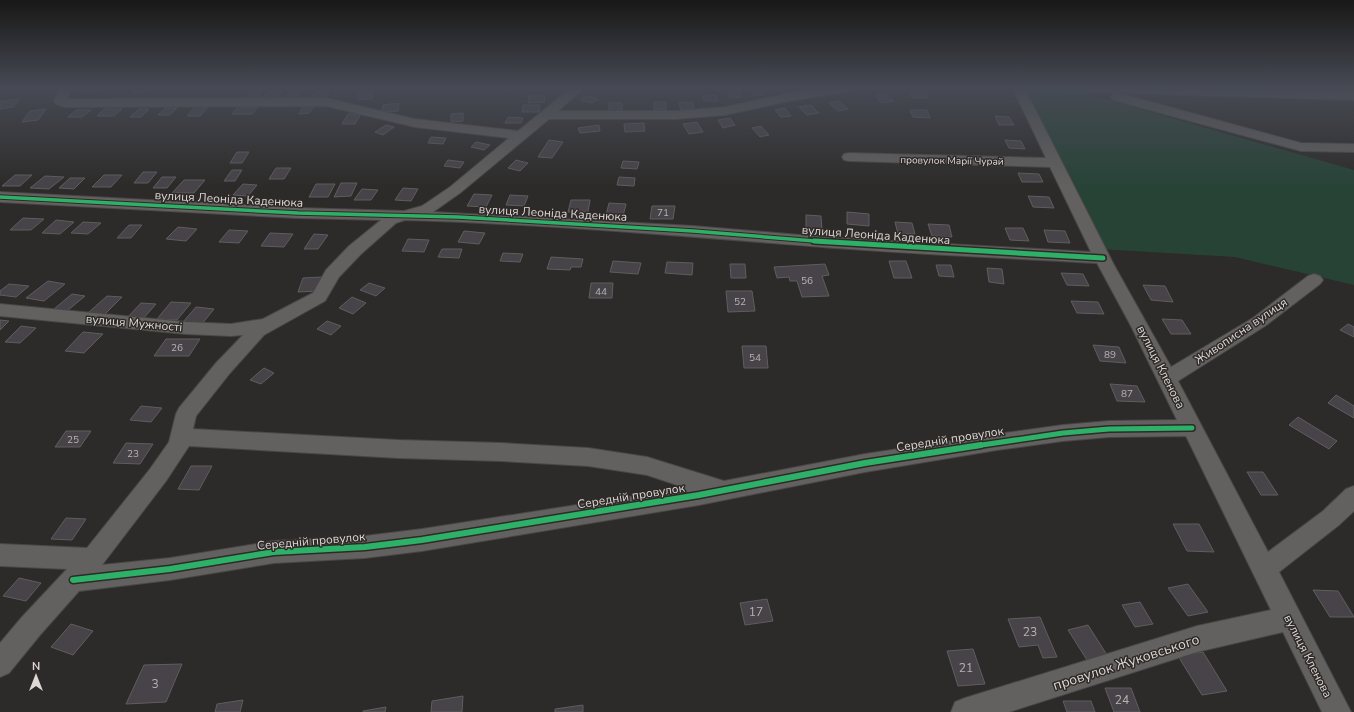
<svg xmlns="http://www.w3.org/2000/svg" width="1354" height="712" viewBox="0 0 1354 712" font-family="'Nunito Sans',sans-serif">
  <style>
    .green { fill: #274336 }
    .building { fill: #474348; stroke: #5f5e5e }
    .lines { fill: none; stroke-linecap: round; stroke-linejoin: round }
    .minor-casing { stroke: #494745; stroke-width: 2 }
    .minor { fill: #63615f; fill-rule: evenodd }
    .cycleway-far2-casing { stroke: #2f2a27; stroke-width: 5.5 }
    .cycleway-far1-casing { stroke: #2f2a27; stroke-width: 8 }
    .cycleway-casing { stroke: #2f2a27; stroke-width: 9 }
    .cycleway-far2 { stroke: #2db169; stroke-width: 3.5 }
    .cycleway-far1 { stroke: #2db169; stroke-width: 5 }
    .cycleway { stroke: #2db169; stroke-width: 6 }
    .labels { text-anchor: middle; stroke-width: 3; stroke-linejoin: round; paint-order: stroke }
    .far-street-label { font-size: 10px; fill: #dbd8d6; stroke: #2f2a27 }
    .number-label { font-size: 10px; fill: #b6b3b2 }
    .street-label { font-size: 12px; fill: #dbd8d6; stroke: #2f2a27 }
    .near-number-label { font-size: 12px; fill: #b6b3b2 }
    .near-street-label { font-size: 14px; fill: #dbd8d6; stroke: #2f2a27 }
  </style>
  <rect width="100%" height="100%" fill="#2d2b29"/>
  <path class="green" d="M1020,92L1087,94L1354,170V285L1235,257L1099,249Z"/>
  <path class="building" d="M76,87H103L99,92L85,93L87,90L72,92Z
    M140,87H149L141,93H133Z
    M774,87H784L785,91H775Z
    M760,88L764,95L755,96L751,89Z
    M728,90H739L741,97L730,98Z
    M910,91L925,92L927,98H912Z
    M251,92H262L256,99H245Z
    M268,92H281L276,99H262Z
    M290,92H301L295,99H284Z
    M316,92H330L325,99H310Z
    M373,93L372,99L357,100L359,94Z
    M887,94L894,101L881,103L875,95Z
    M702,95H716L718,101H704Z
    M529,96H545L544,102L528,103Z
    M587,96L598,99L592,103L581,100Z
    M19,99L13,107L0,109V101Z
    M839,101L848,109L838,111L829,103Z
    M654,102H666V110H654Z
    M693,102L694,109L681,110L679,103Z
    M399,103L398,111L382,112L383,105Z
    M609,103H622V110L609,111Z
    M304,105H315L309,113L299,114Z
    M523,105H540L539,112H522Z
    M811,105L819,113L807,115L799,107Z
    M195,107H208L200,116H187Z
    M238,107H258L252,114H232Z
    M165,108H177L170,115H158Z
    M785,108L791,116L781,117L775,110Z
    M46,109L38,120L22,122L30,111Z
    M104,109H122L114,116H97Z
    M139,109H149L141,117H130Z
    M76,110H91L82,117H68Z
    M910,110H927L930,118L913,117Z
    M463,113V121L451,122V114Z
    M348,114H361L355,124H342Z
    M995,116L1009,117L1014,125H999Z
    M508,117L523,118L521,123H505Z
    M730,118L735,125L723,128L718,120Z
    M697,122L703,132L689,134L683,124Z
    M644,123L645,131L625,132L624,124Z
    M386,125L394,127L383,135L375,132Z
    M599,125L600,131L580,133L578,128Z
    M761,126L769,135L760,137L752,128Z
    M431,137L446,138L443,144L428,143Z
    M549,140L563,142L552,158L538,157Z
    M1005,140L1021,141L1025,149L1009,148Z
    M476,142L490,145L484,150L471,147Z
    M237,152H249L242,163H230Z
    M448,160L464,162L460,168L444,166Z
    M516,160L528,163L520,171L508,168Z
    M623,161L639,162L637,169L621,168Z
    M276,168H291L284,179H269Z
    M232,170H242L235,181H224Z
    M143,172H157L148,183H134Z
    M1018,173L1039,174L1043,182H1022Z
    M15,175H32L20,186H2Z
    M104,175H122L111,187H92Z
    M45,176L64,177L49,189L30,188Z
    M162,177H176L167,188H153Z
    M619,177L635,178L634,186L617,185Z
    M70,178H85L74,189L59,188Z
    M184,180H205L194,193H172Z
    M341,183H357L351,196L334,197Z
    M243,184L257,185L248,196L233,195Z
    M316,184H335L328,197H309Z
    M403,188L418,189L411,201L395,200Z
    M362,189L378,190L371,200H354Z
    M474,194L492,195L486,207L467,206Z
    M510,195L528,196L524,206L506,205Z
    M1028,196L1049,197L1054,208L1033,207Z
    M571,200H590L588,212H568Z
    M609,203L626,204L623,216L606,215Z
    M652,206H675L673,219H650Z
    M847,212L869,214V226L847,224Z
    M806,215L821,216L822,230L806,229Z
    M23,218L44,219L31,230H10Z
    M56,220L74,222L60,234L42,233Z
    M83,222L101,223L88,234L71,233Z
    M895,222L912,223L915,234H898Z
    M928,224L949,225L952,237L932,236Z
    M129,225H142L131,238H117Z
    M178,227L197,229L186,241L166,239Z
    M1005,228H1023L1029,241L1010,240Z
    M229,230L248,231L239,243L219,242Z
    M1044,230L1065,231L1070,243L1048,242Z
    M464,231L485,233L479,244L458,242Z
    M270,233L293,234L284,247L261,246Z
    M314,234L328,235L318,249H304Z
    M408,239L429,240L424,252L402,251Z
    M442,249H462L459,258L438,257Z
    M503,253L523,254L520,262L500,261Z
    M551,257L583,259L581,267H571L570,270L547,269Z
    M613,261L641,263L638,274L610,272Z
    M889,261H906L912,278H894Z
    M667,262L693,263L692,275L665,273Z
    M730,264H745L746,278H731Z
    M825,264L829,275L822,276L829,296L802,297L797,281H790L789,277L777,278L774,267Z
    M936,265H951L954,277L939,276Z
    M987,268L1002,269L1004,284L989,282Z
    M1061,273L1083,274L1089,286L1067,285Z
    M322,277L318,291L298,292L303,278Z
    M48,281L65,284L44,301L26,298Z
    M369,283L385,288L376,296L360,290Z
    M591,283H613L612,298H589Z
    M9,284L29,286L16,297L0,295V291Z
    M1143,285L1165,286L1173,302L1151,300Z
    M726,291H752L755,311L728,312Z
    M72,294L85,296L67,311L54,309Z
    M107,296L122,297L104,315L88,313Z
    M352,297L366,303L353,314L339,308Z
    M1071,301L1098,302L1104,314L1077,313Z
    M171,302L191,303L177,320L157,319Z
    M141,303L156,304L142,320L126,319Z
    M196,307L214,309L202,324L183,322Z
    M1162,319L1182,320L1191,334H1171Z
    M0,320L9,321L0,330Z
    M327,321L341,326L331,335L317,329Z
    M1348,324L1354,327V337L1340,330Z
    M21,326L36,328L20,343L5,342Z
    M83,332L103,334L84,353L65,351Z
    M166,339H200L189,356H154Z
    M1093,345L1119,347L1126,363L1100,361Z
    M742,346H766L768,368H744Z
    M264,368L274,373L261,384L250,380Z
    M1110,384L1137,386L1145,402L1117,401Z
    M1336,395L1354,406V418L1328,403Z
    M141,406L162,408L151,422L130,420Z
    M1298,417L1337,441L1329,449L1289,425Z
    M66,431H91L80,447H55Z
    M126,443L153,444L140,464L113,463Z
    M191,466H212L199,490L178,489Z
    M1247,472H1263L1278,495H1261Z
    M66,518L86,519L72,540L51,539Z
    M1173,524H1199L1214,552L1187,551Z
    M19,578L41,583L26,601L3,596Z
    M1188,584L1208,612L1188,616L1168,588Z
    M1313,590L1338,591L1354,617H1330Z
    M767,599L773,621L745,625L740,603Z
    M1140,602L1153,624L1135,627L1122,605Z
    M1040,617L1057,657L1043,658L1038,645L1019,647L1008,619Z
    M71,624L93,631L73,655L51,647Z
    M1088,625L1107,655L1087,660L1068,630Z
    M973,649L985,684L958,686L947,651Z
    M1203,652L1227,691L1202,695L1178,656Z
    M182,664L166,702L126,704L144,665Z
    M1105,688H1131L1140,712H1114Z
    M463,696L462,712H431L432,701Z
    M243,700L240,712H215L217,704Z
    M1063,701H1091L1095,712H1067Z
    M583,705V712H555V709Z
    M386,707L385,712H363V711Z"/>
  <g class="lines">
    <g class="minor-casing">
      <path id="minor" d="M61,87H73L67,99L326,98L415,119L518,131L572,87H585L558,111H676L725,107L789,93L829,87H857L855,90L851,91L789,101L725,115L676,119H549L460,193L433,212L693,226L823,237L1091,252L1050,167L849,161L844,160L842,157L844,154L849,153L1046,158L1012,87H1152L1354,92V100L1118,93L1301,143L1354,144V152L1301,151L1113,100L1111,97L1113,94L1117,93L1026,91L1114,265L1171,367L1253,318L1308,276L1314,274L1320,276L1323,280L1320,284L1265,326L1178,381L1268,552L1323,511L1346,489L1354,486V511L1339,525L1279,572L1351,712H1322L1283,632L1197,652L1009,712H951L955,702L965,698L1197,626L1271,610L1186,436L1109,437L1063,441L997,450L865,472L699,505L422,551L365,558L274,563L170,580L79,591L40,635L9,673L0,677V643L22,617L67,569L0,566V544L87,548L150,469L169,442L176,414L179,408L216,363L243,335L231,336L186,334L0,316V304L186,322L231,324L263,319L313,293L326,270L349,246L381,220L298,218L0,202V192L298,208L404,211L422,206L450,187L509,138L415,127L326,106L65,107L56,104L54,101ZM405,220C545,224 683,236 822,247C913,254 1005,258 1097,263L1131,326L1177,420L1109,421L1063,425L997,434L865,454L724,481L647,457L588,448L501,443L398,440L193,429L196,416L230,373L264,335L325,301L339,277L361,254L396,223ZM189,446L398,458L501,461L588,466L647,475L686,488L422,529L365,536L274,541L170,558L102,565L166,481Z"/>
    </g>
    <use href="#minor" class="minor"/>
    <g class="cycleway-far2-casing">
      <path id="cycleway-far2" d="M0,197L298,213L458,217L693,231L827,242"/>
    </g>
    <g class="cycleway-far1-casing">
      <path id="cycleway-far1" d="M814,241L1103,258
        M975,446L1063,433L1109,429L1192,428"/>
    </g>
    <g class="cycleway-casing">
      <path id="cycleway" d="M73,580L170,569L274,552L365,547L422,540L699,495L865,463L981,445"/>
    </g>
    <use href="#cycleway-far2" class="cycleway-far2"/>
    <use href="#cycleway-far1" class="cycleway-far1"/>
    <use href="#cycleway" class="cycleway"/>
  </g>
  <linearGradient id="sky" x2="0" y2="1"><stop stop-color="#191817"/><stop offset="0.47" stop-color="#464a54"/><stop offset="1" stop-color="#464a54" stop-opacity="0"/></linearGradient>
  <rect width="1354" height="187" fill="url(#sky)"/>
  <g class="labels">
    <g class="far-street-label">
      <text transform="translate(952 160) rotate(1)" y="4">провулок Марії Чурай</text>
    </g>
    <g class="number-label">
      <text x="663" y="216">71</text>
      <text x="807" y="284">56</text>
      <text x="601" y="295">44</text>
      <text x="740" y="305">52</text>
      <text x="177" y="351">26</text>
      <text x="1110" y="358">89</text>
      <text x="755" y="361">54</text>
      <text x="1127" y="397">87</text>
      <text x="73" y="443">25</text>
      <text x="133" y="457">23</text>
    </g>
    <g class="street-label">
      <text transform="translate(229 199) rotate(3)" y="4">вулиця Леоніда Каденюка</text>
      <text transform="translate(553 213) rotate(3)" y="4">вулиця Леоніда Каденюка</text>
      <text transform="translate(876 235) rotate(4)" y="4">вулиця Леоніда Каденюка</text>
      <text transform="translate(134 323) rotate(5)" y="4">вулиця Мужності</text>
      <text transform="translate(1241 331) rotate(-34)" y="4">Живописна вулиця</text>
      <text transform="translate(1161 367) rotate(63)" y="4">вулиця Кленова</text>
      <text transform="translate(950 439) rotate(-9)" y="4">Середній провулок</text>
      <text transform="translate(631 496) rotate(-9)" y="4">Середній провулок</text>
      <text transform="translate(311 541) rotate(-5)" y="4">Середній провулок</text>
      <text transform="translate(1308 656) rotate(63)" y="4">вулиця Кленова</text>
    </g>
    <g class="near-number-label">
      <text x="756" y="616">17</text>
      <text x="1030" y="636">23</text>
      <text x="966" y="672">21</text>
      <text x="155" y="688">3</text>
      <text x="1122" y="704">24</text>
    </g>
    <g class="near-street-label">
      <text transform="translate(1126 662) rotate(-18)" y="5">провулок Жуковського</text>
    </g>
  </g>
  <g transform="translate(36 676)" stroke="#2f2a27" stroke-width="3" paint-order="stroke">
  <path d="M0-3L7 15L0 10L-7 15Z" fill="#dbd8d6"/>
  <text y="-6" font-size="11" font-weight="bold" text-anchor="middle" fill="#dbd8d6">N</text>
  </g>
</svg>
